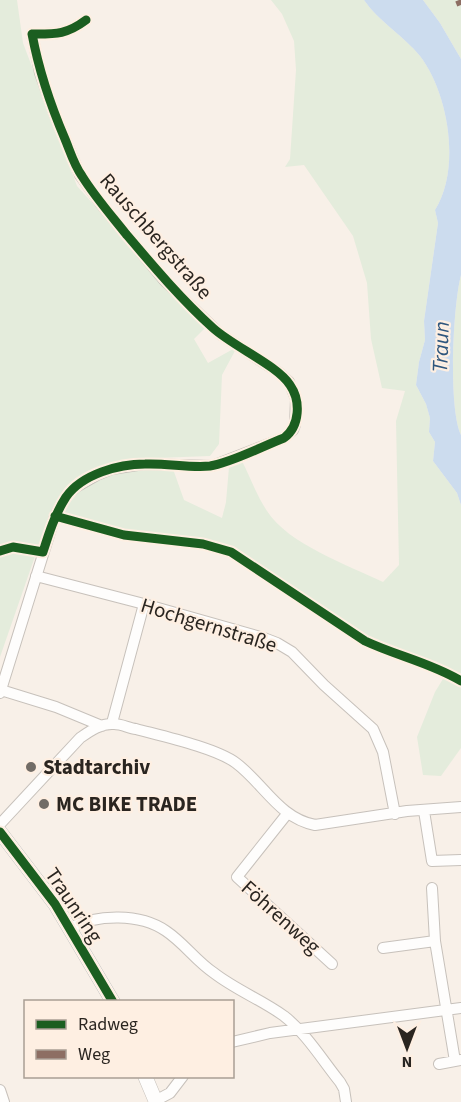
<svg xmlns="http://www.w3.org/2000/svg" width="461" height="1102" viewBox="0 0 461 1102" font-family="'Source Sans 3',sans-serif">
  <style>
    .green { fill: #e4ecdc }
    .water { fill: #ccdcee }
    .lines { fill: none; stroke-linecap: round; stroke-linejoin: round }
    .minor-casing { stroke: #c7c1bb; stroke-width: 12 }
    .tertiary-casing { stroke: #c7c1bb; stroke-width: 15 }
    .minor { stroke: #fefdfc; stroke-width: 10 }
    .tertiary { stroke: #fefdfc; stroke-width: 14 }
    .quiet { stroke: #8d6e63; stroke-width: 8; stroke-dasharray: 15 8; stroke-linecap: butt }
    .cycleway-casing { stroke: #feefe2; stroke-width: 13 }
    .cycleway { stroke: #1b5e20; stroke-width: 9 }
    .poi-dot { fill: #726c66; stroke: #feefe2; stroke-width: 2 }
    .labels { text-anchor: middle; stroke-width: 4.5; stroke-linejoin: round; paint-order: stroke }
    .street-label { font-size: 21px; fill: #2a2520; stroke: #feefe2 }
    .poi-label { font-size: 21px; font-weight: bold; fill: #2a2520; stroke: #feefe2; text-anchor: start }
    .water-label { font-size: 22px; font-style: italic; fill: #2f567d; stroke: #feefe2 }
  </style>
  <rect width="100%" height="100%" fill="#f8f0e8"/>
  <path class="green" d="M0,0H17L23,43L77,186L205,328L194,339L208,363L235,348L236,349L222,375L219,444L210,456L157,458L173,469L184,500L222,518L226,502L229,467L242,461C250,477 257,496 267,511C288,544 348,565 383,582L399,565L396,421L405,391L382,388L371,339L367,283L353,236L304,165L285,167L290,159L296,70L294,41L282,14L271,0H364C379,22 404,36 420,56C449,94 461,169 435,210L438,223L424,321L425,340L419,362L416,385L426,404L430,418L429,432L435,442L433,461L457,493L461,505V679C431,662 397,655 366,640L231,551L203,543L124,534L56,515L55,517L49,516L0,657Z
    M423,0H461V59L440,23Z
    M461,275V435C448,408 453,305 461,275Z
    M446,674L461,682V748L441,776L423,775L417,737L435,692Z"/>
  <path class="water" d="M364,0H423L440,23L461,59V275C453,305 448,408 461,435V505L457,493L433,461L435,442L429,432L430,418L426,404L416,385L419,362L425,340L424,321L438,223L435,210C461,169 449,94 420,56C404,36 379,22 364,0Z"/>
  <g class="lines">
    <g class="minor-casing">
      <path id="minor" d="M36,576L144,604L264,638L277,643L292,652L324,685L373,729L383,752L395,814
        M1,690L56,707L102,726
        M0,693L55,516L67,495L76,487L97,475L112,469L144,464L212,466L284,438L293,430L295,425L296,399L289,382L278,372L220,334L164,280L101,204L80,175L55,115L40,73L32,34C55,34 66,35 86,20
        M112,723L144,604
        M424,811L432,861L461,860
        M287,814L237,877L332,964
        M0,824L80,738C90,731 101,723 114,724C121,724 129,728 136,729C162,736 216,748 236,763C264,784 279,818 315,825L407,811L461,807
        M432,888L435,941L455,1061
        M70,928C97,914 140,913 166,931C184,943 196,961 214,973C236,990 262,1000 284,1016C306,1033 323,1061 340,1082L344,1089L346,1102
        M383,948L435,941
        M232,1042L270,1033L461,1008
        M439,1064L461,1060
        M0,1090L4,1102
        M155,1101L170,1093L183,1076"/>
    </g>
    <g class="tertiary-casing">
      <path id="tertiary" d="M0,832L55,904L113,1002
        M145,1076L156,1102"/>
    </g>
    <use href="#minor" class="minor"/>
    <use href="#tertiary" class="tertiary"/>
    <path class="quiet" d="M459,0L461,5"/>
    <g class="cycleway-casing">
      <path id="cycleway" d="M55,516L124,535L203,544L231,552L365,641C397,656 431,663 461,681
        M0,551L13,547L43,552C49,533 55,514 66,497C82,474 119,464 145,464C167,463 189,468 210,466C231,463 263,446 284,438C300,426 301,401 290,385C277,365 234,347 213,328C181,299 154,267 126,234C111,215 95,197 82,176C74,165 70,151 65,139C50,104 39,71 32,34C55,34 66,35 86,20
        M0,832L55,904L113,1002"/>
    </g>
    <use href="#cycleway" class="cycleway"/>
  </g>
  <g class="poi-dot">
    <circle cx="31" cy="767" r="6"/>
    <circle cx="44" cy="804" r="6"/>
  </g>
  <g class="labels">
    <g class="street-label">
      <text transform="translate(156 236) rotate(49)" y="7">Rauschbergstraße</text>
      <text transform="translate(209 625) rotate(17)" y="7">Hochgernstraße</text>
      <text transform="translate(74 905) rotate(56)" y="7">Traunring</text>
      <text transform="translate(281 917) rotate(42)" y="7">Föhrenweg</text>
    </g>
    <g class="poi-label">
      <text x="43" y="774">Stadtarchiv</text>
      <text x="56" y="811">MC BIKE TRADE</text>
    </g>
    <g class="water-label">
      <text transform="translate(440 347) rotate(-88)" y="8">Traun</text>
    </g>
  </g>
  <rect x="24" y="1000" width="210" height="78" fill="#feefe2" stroke="#a99e94" stroke-width="1.5"/>
  <rect x="36" y="1020" width="30" height="9" fill="#1b5e20" stroke="#a99e94" stroke-width="1.5"/>
  <text x="78" y="1030" font-size="18" fill="#2a2520">Radweg</text>
  <rect x="36" y="1050" width="30" height="9" fill="#8d6e63" stroke="#a99e94" stroke-width="1.5"/>
  <text x="78" y="1060" font-size="18" fill="#2a2520">Weg</text>
  <g transform="translate(407 1048) rotate(180)" stroke="#feefe2" stroke-width="4.5" paint-order="stroke">
  <path d="M0-4.5L10 22L0 15L-10 22Z" fill="#2a2520"/>
  <text y="-9" font-size="16" font-weight="bold" text-anchor="middle" fill="#2a2520">N</text>
  </g>
</svg>
